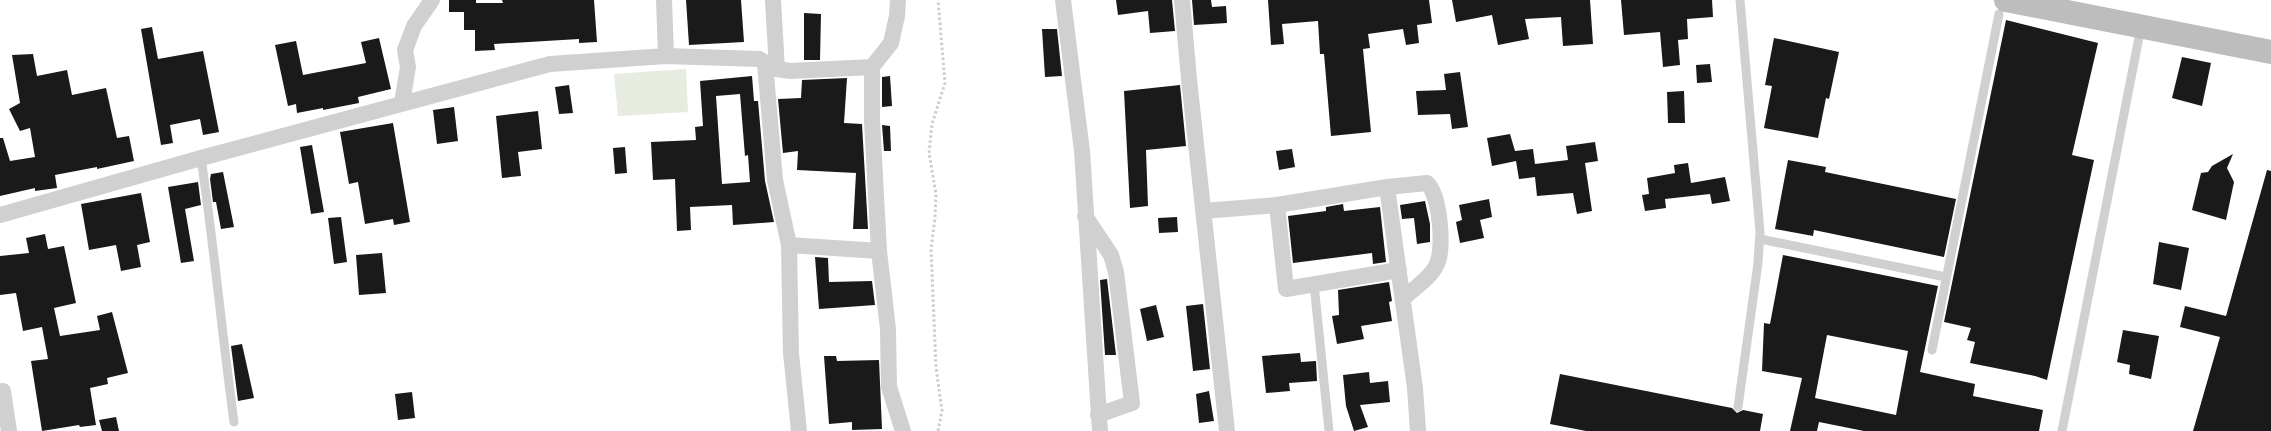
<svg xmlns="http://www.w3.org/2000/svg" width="2271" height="431" viewBox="0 0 2271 431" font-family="Karla,sans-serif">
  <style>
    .pitch { fill: #e6ecdf }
    .building { fill: #1a1a1a; fill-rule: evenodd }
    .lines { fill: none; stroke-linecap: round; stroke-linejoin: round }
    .path { stroke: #cdcdcd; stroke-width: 3; stroke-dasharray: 2.5 2.5; stroke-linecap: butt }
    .lane { stroke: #d0d0d0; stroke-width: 9 }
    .street { stroke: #d0d0d0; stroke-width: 16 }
    .secondary { stroke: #bdbdbd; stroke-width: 24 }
  </style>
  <rect width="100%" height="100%" fill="#fff"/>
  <path class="pitch" d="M686,69L688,112L618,116L614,74Z"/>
  <path class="building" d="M449,0H476V3H503L502,0H594L597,42L579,43V39L494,44L495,50L475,51V30H464V12H449Z
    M686,0H741L744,42L689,45Z
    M1116,0H1172L1175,31L1150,33L1148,11L1118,15Z
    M1192,0H1211L1212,7L1226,6L1227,23L1194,25Z
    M1268,0H1429L1432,23L1417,25L1419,43L1406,45L1403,29L1368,34L1370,48L1363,49L1371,132L1331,136L1324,54H1320L1318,21L1282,24L1284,44L1271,45Z
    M1452,0H1590L1593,44L1563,46L1561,17L1525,19L1529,39L1498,45L1492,15L1456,22Z
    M1621,0H1712L1713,17L1687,19L1688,39L1678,40L1680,65L1663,67L1660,32L1624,35Z
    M804,13L821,14L820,60H804Z
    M2006,20L2098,43L2072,155L2094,160L2047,380L2035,376L1970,363L1975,342L1967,340L1971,328L1944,322Z
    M152,27L158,59L203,51L219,132L203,135L200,119L170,125L173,143L161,145L141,29Z
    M1042,29H1057L1062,76L1045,77Z
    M379,38L391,89L358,97L359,103L323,110V108L297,113L296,104L288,106L275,45L296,41L303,75L366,63L361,42Z
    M1774,38L1839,52L1829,99L1826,98L1818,138L1764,128L1772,86L1765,85Z
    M33,54L37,76L67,70L72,95L106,88L117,138L129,136L134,161L97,169V167L55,175L57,188L35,191V188L0,196V138H3L10,161L35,157L30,128L20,131L9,109L20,103L12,55Z
    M2182,57L2211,63L2202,106L2172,98Z
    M1710,64L1712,82L1697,83L1696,65Z
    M1460,72L1468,127L1452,129L1450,114L1418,115L1416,91L1446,90L1444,74Z
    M752,76L754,101H758L765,181L774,222L733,225L732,205L690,207L691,230L677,231L675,179L653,180L651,142L696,140L695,127L703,126L700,81ZM740,94L745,156L748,155L750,182L722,184L716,96Z
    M890,76L892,106L882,107V77Z
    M847,78L844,123L862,124L868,229H853L856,173L797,170L798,151L783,153L778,99L801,98L802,80Z
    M569,85L573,113L559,114L555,87Z
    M1180,85L1186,146L1146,150L1148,206L1130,208L1124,91Z
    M1684,91L1685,123H1668L1667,92Z
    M454,107L458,141L437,144L433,110Z
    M538,111L542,149L518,152L521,176L502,178L496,116Z
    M393,123L410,222L394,225L393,219L365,224L358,182L349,184L340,132Z
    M882,125L890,126L891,151H884Z
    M1510,134L1515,151L1533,149L1535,164L1568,160L1566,146L1595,142L1598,161L1585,163L1592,211L1577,214L1573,193L1537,196L1535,177L1519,179L1516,161L1492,166L1487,138Z
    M312,145L324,212L311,214L300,147Z
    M625,147L627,173L615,174L613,148Z
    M1292,149L1295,167L1279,170L1276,151Z
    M2233,154L2227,168L2234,182L2226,220L2192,210L2201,173L2208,172L2212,166Z
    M1788,160L1826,167L1825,172L1956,199L1944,257L1814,230L1813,236L1775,229Z
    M1688,163L1691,183L1725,177L1730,201L1712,204L1710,194L1665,199L1666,208L1645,211L1642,195L1649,194L1647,178L1675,173L1674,165Z
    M2267,170L2271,171V431H2193L2220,337L2180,327L2185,306L2226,316Z
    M223,172L234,227L221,229L216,202H213L210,179L211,174Z
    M198,182L201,205L185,209L194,261L181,263L168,187Z
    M141,193L150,242L137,245L141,267L121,271L116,245L89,250L81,204Z
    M1489,199L1492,217L1480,220L1484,238L1460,243L1456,222L1462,220L1459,205Z
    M1425,201L1430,224V242L1417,244L1414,218L1402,219L1400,205Z
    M1343,204L1344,211L1380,207L1386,262L1373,264L1372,253L1293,263L1288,216L1326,211V207Z
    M341,217L347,262L334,264L328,218Z
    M1177,217L1178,232L1159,233L1158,218Z
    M45,234L48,249L64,246L76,303L54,308L60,336L100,330L97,316L112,312L128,373L107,378L108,384L90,388L96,425L80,427L79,425L42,431L31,361L48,359L42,327L23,331L16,293L0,295V256L29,253L26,238Z
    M2159,242L2189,248L2181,290L2153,284Z
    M382,253L386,293L359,295L356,255Z
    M1783,255L1938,286L1920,372L1975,384L1973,396L2043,410L2039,431H1864L1819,422L1817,431H1790L1802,378L1762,371L1764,323L1770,324ZM1827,335L1908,351L1896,415L1815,398Z
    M815,257L828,258L829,282L872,281L875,305L819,309Z
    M1107,279L1116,355H1105L1100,280Z
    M1389,282L1392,301L1389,302L1392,321L1361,326L1364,339L1337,344L1332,316L1339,315L1338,290Z
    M1203,304L1210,369L1193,371L1186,306Z
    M1156,305L1164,337L1147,341L1140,309Z
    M2123,330L2159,336L2151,379L2129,374L2130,365L2117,362Z
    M242,344L254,398L238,401L231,346Z
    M1300,353L1301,362L1316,361L1317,381L1289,383L1290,391L1266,393L1262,356Z
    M824,356H836L837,361L879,360L882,429L852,430V422L829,424Z
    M1369,372L1370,383L1388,381L1390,402L1360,405L1368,427L1354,431L1346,406L1343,375Z
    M1560,374L1732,408L1737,413L1743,410L1763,414L1760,431H1586L1550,424Z
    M1209,391L1214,421L1199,423L1196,394Z
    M412,392L415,418L398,420L395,394Z
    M116,417L119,431H102L99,420Z"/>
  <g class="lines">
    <path class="path" d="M938,431L942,411L936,367L931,249L935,218L936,194L929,153L932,124L945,83L938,0"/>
    <path class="lane" d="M201,158C214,246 222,334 234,422
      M1760,239L1946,277
      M1314,284L1329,431
      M1932,350L1999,14
      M1738,407L1758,263L1760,232L1740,0
      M2062,431L2141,27"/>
    <path class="street" d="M664,0L666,56
      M773,0L777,69
      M898,0L897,16L891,43L872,67V121L879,251L888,329L889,387L903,431
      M1063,0L1082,151L1100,431
      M1182,0L1189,79L1227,431
      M765,63L775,180L789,245L791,353L799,431
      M402,103L408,67L405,50L414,26L432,0
      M1387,187L1415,388L1418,431
      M1277,205L1286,289L1399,270
      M1203,211L1277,205L1387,187L1427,183C1440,195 1445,250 1436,266C1430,278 1413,289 1403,299
      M0,215L201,158L550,64L666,56L759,59L777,69L790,71L872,67
      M1085,216L1111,255L1116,272L1132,403L1098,415
      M789,245L879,251
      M3,391L9,431"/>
    <path class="secondary" d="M2006,0L2271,52"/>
  </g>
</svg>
